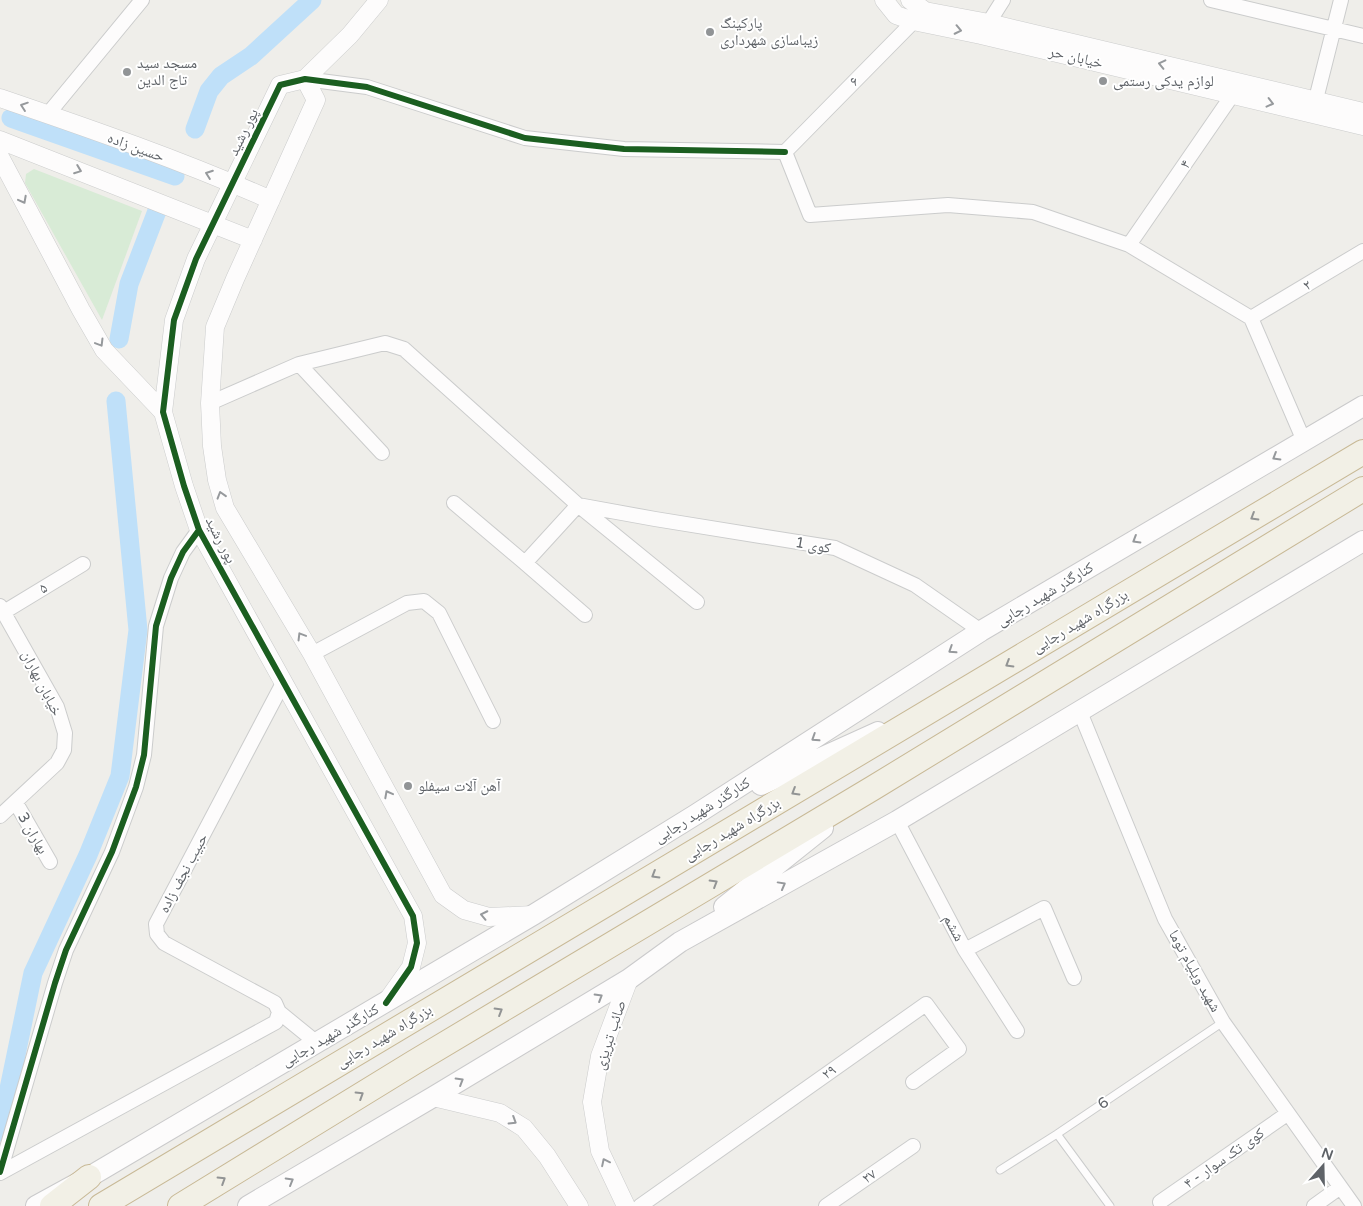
<svg xmlns="http://www.w3.org/2000/svg" width="1363" height="1206" viewBox="0 0 1363 1206" font-family="'Varela Round','Noto Naskh Arabic',sans-serif">
  <style>
    .grass { fill: #d8ebd6 }
    .lines { fill: none; stroke-linecap: round; stroke-linejoin: round }
    .canal { stroke: #bfe0f9; stroke-width: 19 }
    .service-casing { stroke: #cbcccc; stroke-width: 9 }
    .minor-casing { stroke: #cbcccc; stroke-width: 16 }
    .tertiary-casing { stroke: #cbcccc; stroke-width: 19 }
    .secondary-casing { stroke: #cacacb; stroke-width: 22 }
    .trunk-casing { stroke: #c8b996; stroke-width: 26 }
    .service { stroke: #fdfcfc; stroke-width: 7 }
    .minor { stroke: #fdfcfc; stroke-width: 14 }
    .tertiary { stroke: #fdfcfc; stroke-width: 18 }
    .secondary { stroke: #fdfcfc; stroke-width: 20 }
    .trunk { stroke: #f2f0e6; stroke-width: 24 }
    .cycleway-casing { stroke: #fff; stroke-width: 9 }
    .cycleway { stroke: #1b5e20; stroke-width: 6 }
    .oneway { stroke: #96999c }
    .oneway2 { stroke: #929494 }
    .poi-dot { fill: #919496; stroke: #fff; stroke-width: 2 }
    .labels { text-anchor: middle; stroke-width: 4; stroke-linejoin: round; paint-order: stroke }
    .poi-label { font-size: 15px; fill: #5f6368; stroke: #fff; text-anchor: start }
    .street-label { font-size: 15px; fill: #5f6368; stroke: #fff }
  </style>
  <rect width="100%" height="100%" fill="#efeeea"/>
  <path class="grass" d="M34,169L142,211L102,320L25,183L26,174Z"/>
  <g class="lines">
    <path class="canal" d="M11,118L175,176
      M195,129L209,91L221,76L251,56L312,0
      M119,339L129,284L157,211
      M0,1132L33,973L88,855L120,776L138,630L116,401"/>
    <g class="service-casing">
      <path id="service" d="M1000,1170L1057,1134
        M1110,1206L1057,1134L1223,1022"/>
    </g>
    <g class="minor-casing">
      <path id="minor" d="M1211,0L1363,36
        M984,30L1003,0
        M305,79L367,87L525,138L624,149L785,152
        M1313,111L1341,0
        M48,114L142,0
        M785,152L810,215L948,205L1033,212L1129,245L1251,318L1304,441
        M785,152L920,15
        M1129,245L1233,94L1235,86
        M1251,318L1363,251
        M299,364L382,453
        M210,403L299,364L385,343L404,349L578,505L525,563L454,503
        M525,563L585,615
        M697,602L578,505L655,519L835,548L915,585L981,631
        M0,606L57,707L65,733L64,750L57,763L0,816
        M4,612L83,564
        M312,654L407,603L424,601L439,613L493,721
        M283,683L156,924L157,934L164,943L275,1003L279,1012L317,1043
        M1080,712L1165,919L1223,1022L1354,1206
        M16,803L50,862
        M897,821L965,950L1017,1031
        M965,950L1044,908L1074,978
        M0,1172L55,983L66,950L112,852L136,787L144,755L156,626L171,578L183,552L199,530
        M0,1173L276,1022L279,1012
        M1160,1202L1287,1114
        M640,1206L926,1004L959,1049L913,1082
        M826,1206L913,1146
        M1314,1206L1339,1188"/>
    </g>
    <g class="tertiary-casing">
      <path id="tertiary" d="M884,0L896,15L913,21L981,35L1363,126
        M910,0L925,11L989,23L1363,112
        M305,79L280,85L196,259L174,320L163,412L184,486L199,530L413,916L417,943L411,967L387,1001
        M305,79L316,100L235,279L215,327L210,403L212,446L217,480L225,508L312,654L443,895L464,910L489,917L533,915
        M305,79L350,35L379,0
        M0,98C91,129 183,161 271,200
        M0,140L253,240
        M0,157L81,310L104,350L163,412
        M433,1097L500,1113L524,1128L547,1156L579,1206
        M626,1206L600,1151L592,1102L600,1056L629,979"/>
    </g>
    <g class="secondary-casing">
      <path id="secondary" d="M761,785L878,732
        M724,907L823,828
        M36,1206L89,1177L533,915L695,815L981,631L1363,406
        M248,1206L433,1097L629,979L680,942L897,821L1363,541"/>
    </g>
    <g class="trunk-casing">
      <path id="trunk" d="M52,1206L89,1177
        M101,1206L1363,452
        M180,1206L413,1063L873,788L1363,489"/>
    </g>
    <use href="#service" class="service"/>
    <use href="#minor" class="minor"/>
    <use href="#tertiary" class="tertiary"/>
    <use href="#secondary" class="secondary"/>
    <use href="#trunk" class="trunk"/>
    <g class="cycleway-casing">
      <path id="cycleway" d="M386,1003L411,967L417,943L413,916L199,530L184,486L163,412L174,320L196,259L280,85L305,79L367,87L525,138L624,149L785,152
        M0,1172L55,983L66,950L112,852L136,787L144,755L156,626L171,578L183,552L199,530"/>
    </g>
    <use href="#cycleway" class="cycleway"/>
  </g>
  <defs><path id="oneway-chevron" d="M-2-3.5L2.5 0L-2 3.5" fill="none" stroke-width="1.6" stroke-linecap="round" stroke-linejoin="round" transform="scale(1.25)"/></defs>
  <g class="oneway">
    <use href="#oneway-chevron" transform="translate(958 30) rotate(12)"/>
    <use href="#oneway-chevron" transform="translate(1162 64) rotate(-167)"/>
    <use href="#oneway-chevron" transform="translate(1270 103) rotate(14)"/>
    <use href="#oneway-chevron" transform="translate(24 106) rotate(-161)"/>
    <use href="#oneway-chevron" transform="translate(78 170) rotate(21)"/>
    <use href="#oneway-chevron" transform="translate(209 174) rotate(-160)"/>
    <use href="#oneway-chevron" transform="translate(23 200) rotate(62)"/>
    <use href="#oneway-chevron" transform="translate(100 343) rotate(59)"/>
    <use href="#oneway-chevron" transform="translate(1276 457) rotate(149)"/>
    <use href="#oneway-chevron" transform="translate(221 495) rotate(-107)"/>
    <use href="#oneway-chevron" transform="translate(1136 540) rotate(149)"/>
    <use href="#oneway-chevron" transform="translate(301 636) rotate(-121)"/>
    <use href="#oneway-chevron" transform="translate(952 650) rotate(147)"/>
    <use href="#oneway-chevron" transform="translate(815 738) rotate(147)"/>
    <use href="#oneway-chevron" transform="translate(388 794) rotate(-118)"/>
    <use href="#oneway-chevron" transform="translate(782 885) rotate(-29)"/>
    <use href="#oneway-chevron" transform="translate(484 915) rotate(-168)"/>
    <use href="#oneway-chevron" transform="translate(599 997) rotate(-31)"/>
    <use href="#oneway-chevron" transform="translate(460 1081) rotate(-31)"/>
    <use href="#oneway-chevron" transform="translate(513 1121) rotate(32)"/>
    <use href="#oneway-chevron" transform="translate(605 1162) rotate(-116)"/>
    <use href="#oneway-chevron" transform="translate(290 1181) rotate(-30)"/>
  </g>
  <g class="oneway2">
    <use href="#oneway-chevron" transform="translate(1254 517) rotate(149)"/>
    <use href="#oneway-chevron" transform="translate(1009 664) rotate(149)"/>
    <use href="#oneway-chevron" transform="translate(795 792) rotate(149)"/>
    <use href="#oneway-chevron" transform="translate(655 875) rotate(149)"/>
    <use href="#oneway-chevron" transform="translate(714 883) rotate(-31)"/>
    <use href="#oneway-chevron" transform="translate(499 1011) rotate(-31)"/>
    <use href="#oneway-chevron" transform="translate(360 1095) rotate(-32)"/>
    <use href="#oneway-chevron" transform="translate(222 1180) rotate(-32)"/>
  </g>
  <g class="poi-dot">
    <circle cx="710" cy="32" r="5"/>
    <circle cx="127" cy="72" r="5"/>
    <circle cx="1103" cy="81" r="5"/>
    <circle cx="408" cy="786" r="5"/>
  </g>
  <g class="labels">
    <g class="poi-label">
      <text x="720" y="28">پارکینگ<tspan x="720" dy="17">زیباسازی شهرداری</tspan></text>
      <text x="137" y="68">مسجد سید<tspan x="137" dy="17">تاج الدین</tspan></text>
      <text x="1113" y="86">لوازم یدکی رستمی</text>
      <text x="418" y="791">آهن آلات سیفلو</text>
    </g>
    <g class="street-label">
      <text transform="translate(1076 57) rotate(13)" y="5">خیابان حر</text>
      <text transform="translate(854 81) rotate(-46)" y="5">۶</text>
      <text transform="translate(243 132) rotate(-64)" y="5">پور رشید</text>
      <text transform="translate(136 147) rotate(20)" y="5">حسین زاده</text>
      <text transform="translate(1185 164) rotate(-55)" y="5">۴</text>
      <text transform="translate(1307 285) rotate(-31)" y="5">۲</text>
      <text transform="translate(221 540) rotate(63)" y="5">پور رشید</text>
      <text transform="translate(813 545) rotate(10)" y="5">کوی 1</text>
      <text transform="translate(43 588) rotate(-31)" y="5">۵</text>
      <text transform="translate(1045 594) rotate(-31)" y="5">کنارگذر شهید رجایی</text>
      <text transform="translate(1080 621) rotate(-31)" y="5">بزرگراه شهید رجایی</text>
      <text transform="translate(42 683) rotate(63)" y="5">خیابان بهاران</text>
      <text transform="translate(702 810) rotate(-32)" y="5">کنارگذر شهید رجایی</text>
      <text transform="translate(732 829) rotate(-31)" y="5">بزرگراه شهید رجایی</text>
      <text transform="translate(33 833) rotate(60)" y="5">بهاران 3</text>
      <text transform="translate(183 873) rotate(-62)" y="5">حبیب نجف زاده</text>
      <text transform="translate(954 928) rotate(62)" y="5">ششم</text>
      <text transform="translate(1195 971) rotate(61)" y="5">شهید ویلیام توما</text>
      <text transform="translate(330 1035) rotate(-30)" y="5">کنارگذر شهید رجایی</text>
      <text transform="translate(610 1035) rotate(-72)" y="5">صائب تبریزی</text>
      <text transform="translate(384 1036) rotate(-31)" y="5">بزرگراه شهید رجایی</text>
      <text transform="translate(829 1072) rotate(-35)" y="5">۲۹</text>
      <text transform="translate(1103 1103) rotate(-34)" y="5">6</text>
      <text transform="translate(1224 1158) rotate(-35)" y="5">۴ - کوی تک سوار</text>
      <text transform="translate(869 1176) rotate(-34)" y="5">۲۷</text>
    </g>
  </g>
  <g transform="translate(1323 1166) rotate(20)" stroke="#ffffff" stroke-width="4" paint-order="stroke">
  <path d="M0-4L9 19L0 12L-9 19Z" fill="#5f6368"/>
  <text y="-8" font-size="14" font-weight="bold" text-anchor="middle" fill="#5f6368">N</text>
  </g>
</svg>
